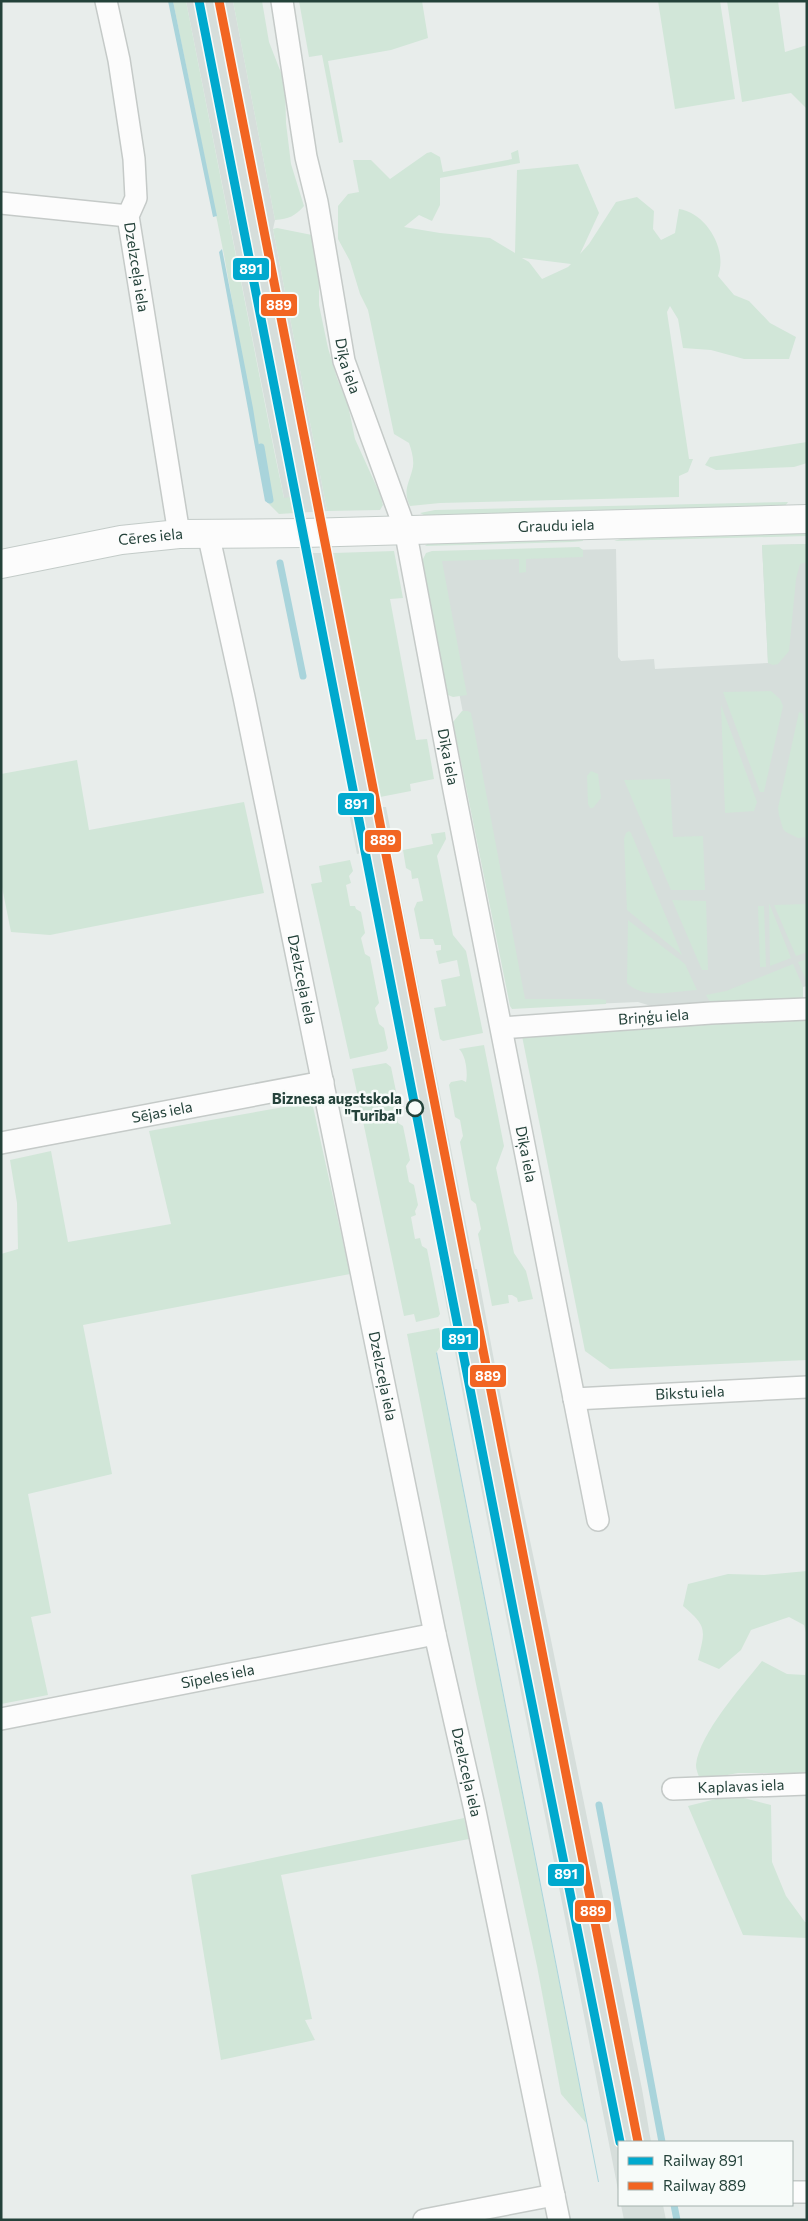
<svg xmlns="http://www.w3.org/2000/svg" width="808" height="2221" viewBox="0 0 808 2221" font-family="Commissioner,sans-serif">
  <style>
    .built { fill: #d6dedb }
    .green { fill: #d1e6d8; fill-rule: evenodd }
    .water { fill: #a9d4db }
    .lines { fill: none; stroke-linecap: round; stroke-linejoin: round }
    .stream { stroke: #a9d4db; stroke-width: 7 }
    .street-casing { stroke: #c5cac8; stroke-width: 24 }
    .secondary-casing { stroke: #c3cbc8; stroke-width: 30 }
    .street { stroke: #fcfcfc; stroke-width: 21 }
    .secondary { stroke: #fcfcfc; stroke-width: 28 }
    .rail-1-casing { stroke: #f7fbf9; stroke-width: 12 }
    .rail-2-casing { stroke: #f7fbf9; stroke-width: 12 }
    .rail-1 { stroke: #00a9ce; stroke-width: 9 }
    .rail-2 { stroke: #f26522; stroke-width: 9 }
    .stop-dot { fill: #f7fbf9; stroke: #24423a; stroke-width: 2.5 }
    .labels { text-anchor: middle; stroke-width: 5; stroke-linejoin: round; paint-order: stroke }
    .street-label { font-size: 15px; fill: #24423a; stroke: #f7fbf9 }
    .stop-label { font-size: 15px; font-weight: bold; fill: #24423a; stroke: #f7fbf9; text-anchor: end }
    .line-badge { stroke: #f7fbf9; stroke-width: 2 }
    .badge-label { font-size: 14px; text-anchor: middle; font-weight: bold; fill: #fff }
  </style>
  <rect width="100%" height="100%" fill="#e8edeb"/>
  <path class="built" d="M186,1H233L275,220L273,229L327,511L295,513L290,498H284Z
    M807,544V986L803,987V999L651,1006L638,1002L520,1007L432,553L616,549L618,657L621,661L654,659L655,669L768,663L762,545Z
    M303,553H334L380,797L382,807H386L394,847L391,848L475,1269H477L511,1451L550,1635L642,2089L651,2142H619V2195L463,1395L441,1276L445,1275L362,853L357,854L349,813L354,812Z
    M621,2205H663L666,2220H624Z"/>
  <path class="green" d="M173,1H186L275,455L284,498L290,497L295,513L279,514L268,503L224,255Z
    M233,1H262L269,42L285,83L286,123L291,164L304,206C295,216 289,219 275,220Z
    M299,1H422L428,38L391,50L328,61L343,142L339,143L322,55L309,57Z
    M658,1H720L735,99L675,109Z
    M727,1H778L785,52L807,45V109L791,93L742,102Z
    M518,150L520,163L440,178V205L432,221L419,215L404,227L440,233L490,238L515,253L517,170L578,164L599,213L580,254L589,244L616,202L637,197L654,211L653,229L661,240L675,233L679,209C706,213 728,249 718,276L734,295L749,301L770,323L796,337L789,359H744L711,350L683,348L678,319L670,306L667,312L689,459H693L688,472L679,476V497L440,503L410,506C403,492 408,485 412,471C415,462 412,452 409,443L394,434L368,310L360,294L350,261L338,239V206L348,194L359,192L353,160H371L390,179L427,153L431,152L440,157L443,172L512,159L511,153ZM522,258H523L571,264L568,267L542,279L529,262Z
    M277,228L312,235L319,263V305L328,348L337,378L348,405L355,439L380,494L383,505L380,510L327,511L273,229Z
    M807,442V463L794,467L716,470L705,465L710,457Z
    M788,502L785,506L779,508L426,516L420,513L435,510Z
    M807,532V536L614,541L633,535Z
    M582,538L583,541L572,542L425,546L430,541Z
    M807,544V562L800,564L796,579L789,651L778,664L773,665L768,663L762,545Z
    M579,547L583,550V557L526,559V572L519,573V559L442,561L467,695L453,697L448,695L421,563L426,553L432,551Z
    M394,551L403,598L390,599L416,740L427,739L434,779L410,784L411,791L380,797L334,553Z
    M771,691L780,699L783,706L764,792H760L723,692Z
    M721,705L757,802L754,811L725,813Z
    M462,711H468L471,713L525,999H599L606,1000V1004L512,1009L510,1006L453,722Z
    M799,712L803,714L807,740V837L798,838L786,832L783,829L779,815L778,808Z
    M77,760L89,830L244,802L264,893L50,935L11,932L1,882V774Z
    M591,771L598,774L601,798L593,808H590L588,804L587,776Z
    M670,779L673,837L703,836L705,890H671L624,780Z
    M629,831L631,833L682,955L627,910L624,839L626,833Z
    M445,832L446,839L437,856L453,935L466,951L483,1033L443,1041L440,1039L434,1008L446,1006L441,980L460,976L457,960L439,964L436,951L441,950V945H435L433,939H420L414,909L417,902L423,901L418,878L412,879L411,871L406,868L403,850L433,844L431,834Z
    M350,860L353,871L349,876L351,883L346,885L350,906H355L356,909L361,912L365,933L361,938L365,954L370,957L379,1003L375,1008L379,1024L384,1028L388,1048L386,1051L350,1059L311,884L322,882L319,866Z
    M672,900L706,901L708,970H702Z
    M769,903L791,958L770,966Z
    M807,904V952L796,956L774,905Z
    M758,906H764L766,967H760Z
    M628,920L685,964L697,990C676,991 643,1000 627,983Z
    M807,959V982L798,962Z
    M793,964L803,987V999L710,1002L706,995L726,991Z
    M807,1017V1360L610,1369L585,1351L522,1036Z
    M484,1045L504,1146L496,1168L514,1253L526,1271L533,1299L518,1302L517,1298L512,1295H508L509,1303L492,1306L478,1234L481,1229L476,1204L471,1200L460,1142L463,1136L460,1120L455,1117L449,1085L451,1082L462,1080L466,1082C468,1074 466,1055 459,1049Z
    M386,1063L391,1067L398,1101L395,1107L398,1123L403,1126L410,1160L406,1166L409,1182L414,1185L418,1205L415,1211L416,1215L411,1217L415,1239L420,1238L422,1246L427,1249L440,1314L438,1317L416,1322L414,1314L404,1316L352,1069Z
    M312,1102L350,1274L83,1325L112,1474L28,1494L51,1613L31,1617L48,1695L1,1704V1254L18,1249L17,1203L10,1160L51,1151L68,1242L171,1224L149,1131Z
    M439,1328L442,1344L436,1353L587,2124L561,2094L537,1966L476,1684L407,1334Z
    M807,1571V1636L804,1625L789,1617L751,1630L741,1650L719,1669L698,1660C705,1630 708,1627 683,1606L688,1584L728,1574L764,1575Z
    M762,1661L787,1674L805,1675L807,1667V1773H738L700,1780C699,1776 696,1770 696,1765C699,1734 742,1686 762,1661Z
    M744,1798L771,1805L772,1862L786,1896L805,1922H807V1938L743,1935L688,1806L716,1799Z
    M464,1818L469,1839L281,1875L312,2019L305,2020L315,2040L221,2060L191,1875Z"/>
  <path class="water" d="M168,1H173L217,216L213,217Z
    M222,249L253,408L268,503L265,501L219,252Z
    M437,1352L599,2182H598L436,1353Z"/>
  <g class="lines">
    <path class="stream" d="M261,447L270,500
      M280,563L303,676
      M599,1805L662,2142
      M674,2205L677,2220"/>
    <g class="street-casing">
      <g id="street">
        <path id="s1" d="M106,1L119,60L134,159L136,198L128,216L179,534"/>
        <path id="s2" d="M282,1L306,157L317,202L344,361L405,529L454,790L598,1520"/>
        <path d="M1,203L128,216"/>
        <path id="s3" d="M208,533L244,697L435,1634L474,1806L559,2220"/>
        <path id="s4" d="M502,1028L711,1013L807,1009"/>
        <path id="s5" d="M1,1143L323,1082"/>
        <path id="s6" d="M574,1399L807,1387"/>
        <path id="s7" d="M1,1719L435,1634"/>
        <path id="s8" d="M673,1789L807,1784"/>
        <path d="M792,2192H807"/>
        <path d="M424,2220L554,2195"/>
      </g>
    </g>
    <g class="secondary-casing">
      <g id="secondary">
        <path id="s9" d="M1,564L121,540L179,534L304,533L807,519"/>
      </g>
    </g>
    <use href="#street" class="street"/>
    <use href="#secondary" class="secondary"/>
    <g class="rail-1-casing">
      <path id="rail-1" d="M199,1L514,1614L620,2142"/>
    </g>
    <g class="rail-2-casing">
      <path id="rail-2" d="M219,1L638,2142"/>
    </g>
    <use href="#rail-1" class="rail-1"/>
    <use href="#rail-2" class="rail-2"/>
  </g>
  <circle class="stop-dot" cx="415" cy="1108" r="8"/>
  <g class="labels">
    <g class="street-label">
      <text dy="5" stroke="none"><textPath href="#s1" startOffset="271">Dzelzceļa iela</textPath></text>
      <text dy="5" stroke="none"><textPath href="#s2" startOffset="371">Dīķa iela</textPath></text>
      <text dy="5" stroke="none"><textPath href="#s9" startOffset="558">Graudu iela</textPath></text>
      <text dy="5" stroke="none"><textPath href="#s9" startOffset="152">Cēres iela</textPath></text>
      <text dy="5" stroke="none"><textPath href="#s2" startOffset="776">Dīķa iela</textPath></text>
      <text dy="5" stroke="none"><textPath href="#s3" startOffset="456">Dzelzceļa iela</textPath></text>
      <text dy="5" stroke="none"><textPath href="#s4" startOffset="152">Briņģu iela</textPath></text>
      <text dy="5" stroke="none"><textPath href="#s5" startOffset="164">Sējas iela</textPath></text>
      <text dy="5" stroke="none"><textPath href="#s2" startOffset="1181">Dīķa iela</textPath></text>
      <text dy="5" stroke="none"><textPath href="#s3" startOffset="861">Dzelzceļa iela</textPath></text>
      <text dy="5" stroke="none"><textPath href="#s6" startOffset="116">Bikstu iela</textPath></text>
      <text dy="5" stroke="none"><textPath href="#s7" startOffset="221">Sīpeles iela</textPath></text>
      <text dy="5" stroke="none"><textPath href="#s3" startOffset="1266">Dzelzceļa iela</textPath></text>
      <text dy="5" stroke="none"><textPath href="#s8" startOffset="68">Kaplavas iela</textPath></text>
    </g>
    <g class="stop-label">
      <text x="402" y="1104">Biznesa augstskola<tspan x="402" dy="17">"Turība"</tspan></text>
    </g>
  </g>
  <g class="line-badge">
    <rect x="232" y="257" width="38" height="24" rx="5" fill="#00a9ce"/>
    <rect x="260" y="293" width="38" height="24" rx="5" fill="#f26522"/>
    <rect x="337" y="792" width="38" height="24" rx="5" fill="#00a9ce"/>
    <rect x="364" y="829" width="38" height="24" rx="5" fill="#f26522"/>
    <rect x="441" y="1327" width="38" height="24" rx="5" fill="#00a9ce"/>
    <rect x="469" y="1364" width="38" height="24" rx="5" fill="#f26522"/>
    <rect x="547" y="1863" width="38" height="24" rx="5" fill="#00a9ce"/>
    <rect x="574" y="1899" width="38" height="24" rx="5" fill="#f26522"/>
  </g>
  <g class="badge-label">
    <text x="251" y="274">891</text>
    <text x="279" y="310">889</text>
    <text x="356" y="809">891</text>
    <text x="383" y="845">889</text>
    <text x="460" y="1344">891</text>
    <text x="488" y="1381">889</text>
    <text x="566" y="1879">891</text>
    <text x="593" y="1916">889</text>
  </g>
  <rect width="808" height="2221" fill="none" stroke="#24423a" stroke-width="5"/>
  <rect x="618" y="2141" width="175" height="65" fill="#f7fbf9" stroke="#a3b1ad"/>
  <rect x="628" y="2157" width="25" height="8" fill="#00a9ce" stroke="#a3b1ad"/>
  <text x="663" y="2166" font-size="15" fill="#24423a">Railway 891</text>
  <rect x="628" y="2182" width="25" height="8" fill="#f26522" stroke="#a3b1ad"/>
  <text x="663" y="2191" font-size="15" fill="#24423a">Railway 889</text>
</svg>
